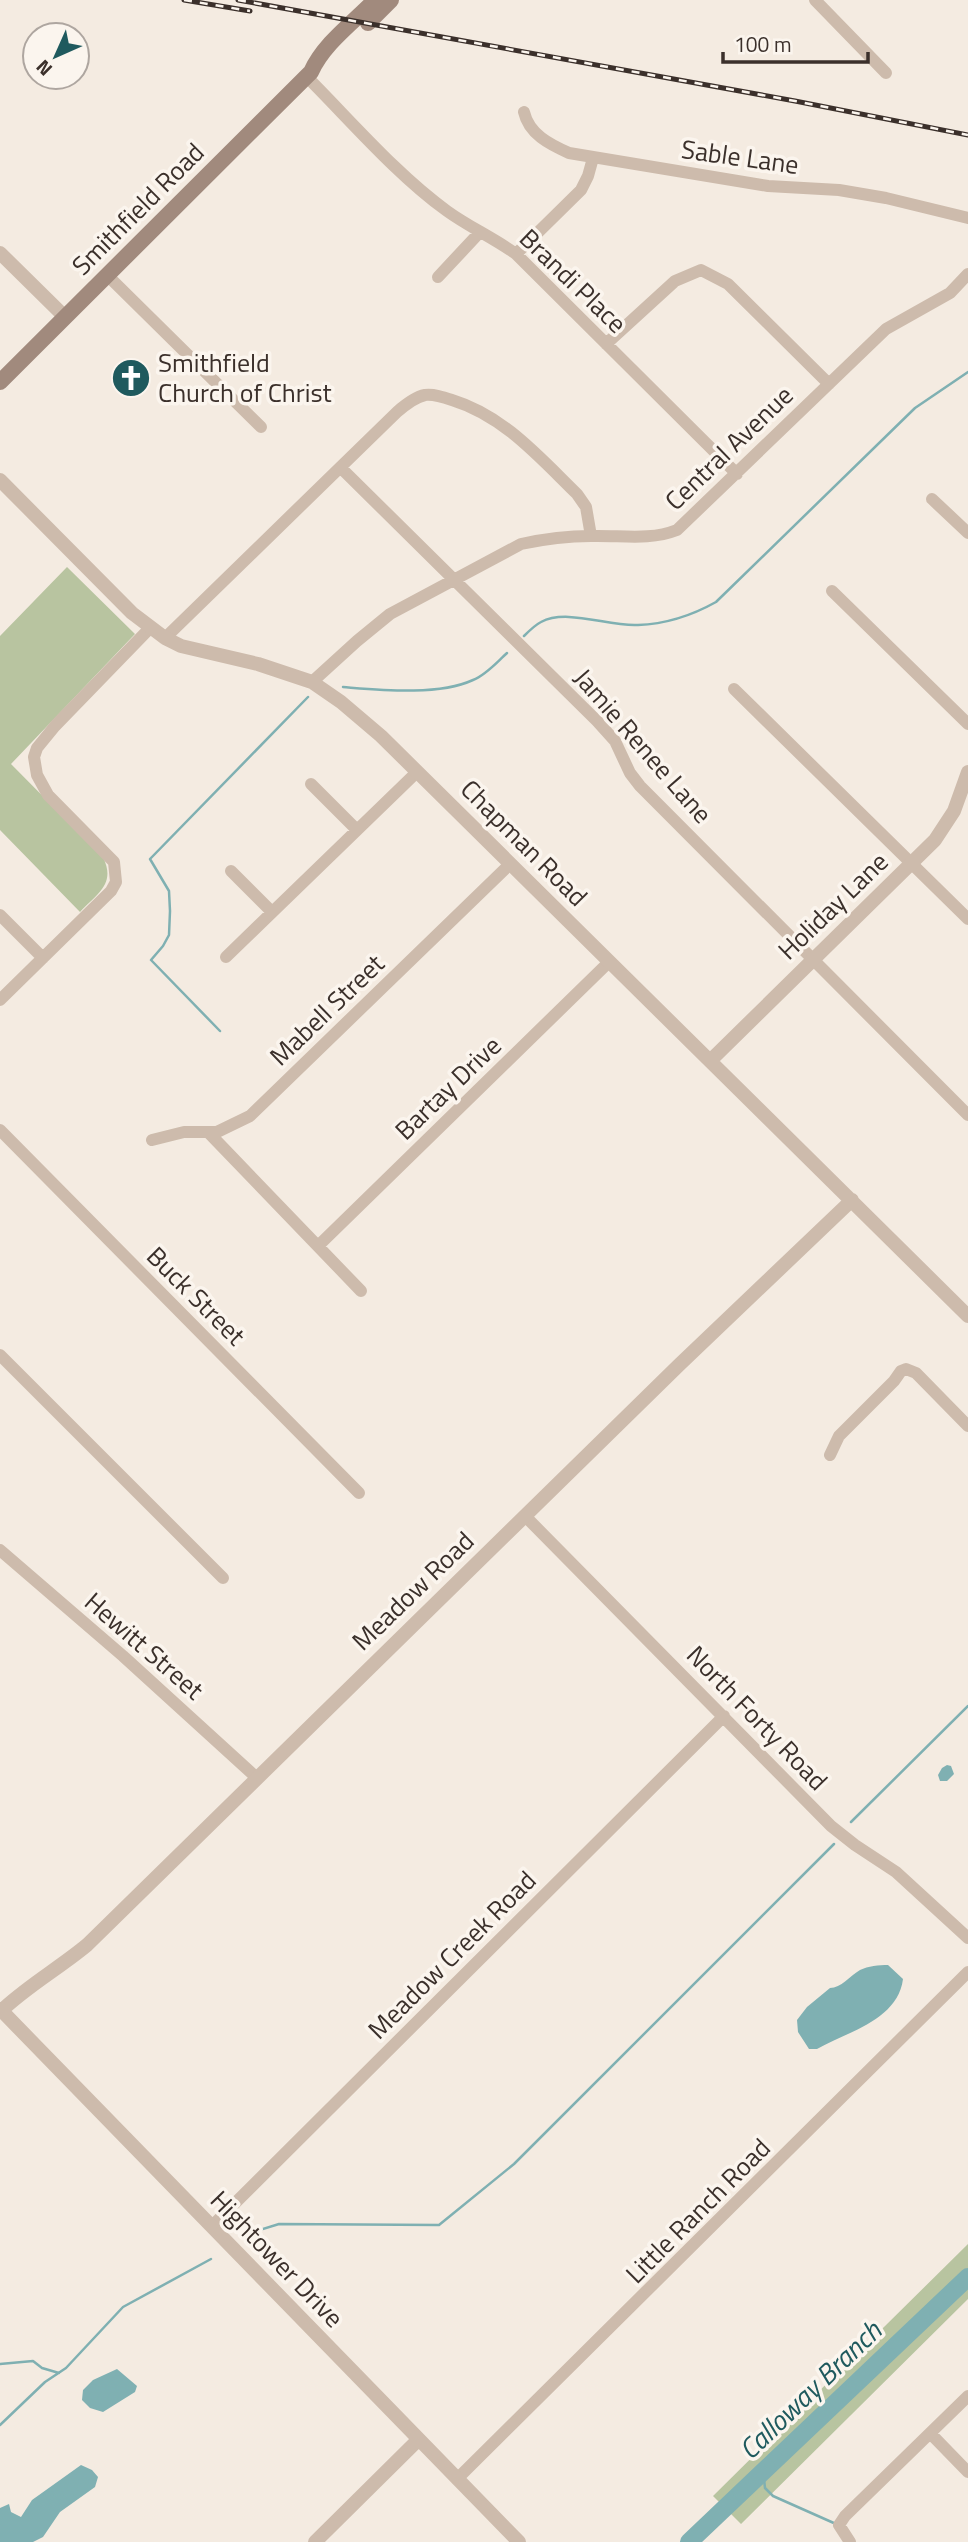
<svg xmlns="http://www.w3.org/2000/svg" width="968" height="2542" viewBox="0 0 968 2542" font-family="'Titillium Web',sans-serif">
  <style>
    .green { fill: #b8c4a0 }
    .water { fill: #7fb0b2 }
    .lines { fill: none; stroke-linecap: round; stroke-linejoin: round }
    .stream { stroke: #7fb0b2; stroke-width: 2.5 }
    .river { stroke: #7fb0b2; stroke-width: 18 }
    .minor { stroke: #cdbbac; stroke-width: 12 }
    .tertiary { stroke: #cdbbac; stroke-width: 14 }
    .secondary { stroke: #a18a7d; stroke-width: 16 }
    .rail-casing { stroke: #3b302b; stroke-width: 5 }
    .rail { stroke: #fbf5ee; stroke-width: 2.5; stroke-dasharray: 8; stroke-linecap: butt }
    .labels { text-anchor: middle; stroke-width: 7; stroke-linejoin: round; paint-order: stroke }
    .street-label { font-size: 26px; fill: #3b302b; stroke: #fbf5ee }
    .poi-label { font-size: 26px; fill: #3b302b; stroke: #fbf5ee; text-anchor: start }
    .water-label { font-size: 28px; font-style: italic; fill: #1f5a5e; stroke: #fbf5ee }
  </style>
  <rect width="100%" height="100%" fill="#f4ebe1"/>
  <path class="green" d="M67,567L135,634L11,764L103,857C116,884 98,893 80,912L0,830V636Z
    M968,2244V2299L741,2524L713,2496Z"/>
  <path class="water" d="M947,1765L951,1766L954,1774L947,1781H940L938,1775L942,1768Z
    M888,1965L903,1979C898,2020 847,2032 817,2049H809L798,2032L797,2020L807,2007L830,1988C841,1988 850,1976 860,1970C868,1966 879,1965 888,1965Z
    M117,2369L137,2386L135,2392L103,2412L90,2408L82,2400L83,2390L93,2380Z
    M81,2465L92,2470L98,2477L95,2487L60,2512L43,2537L33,2542H0V2508L9,2504L11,2512L21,2517L32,2500Z"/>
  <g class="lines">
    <path class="stream" d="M524,636C529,631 535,625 541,622C567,608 609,627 638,625C667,624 691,616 716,602L915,408L968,372
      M343,687C381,690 438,696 473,680C486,675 497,662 507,653
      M220,1031L151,960L163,946L169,935L170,911L169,891L150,859L308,697
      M851,1822L968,1706
      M250,2233L279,2224L439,2225L514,2164L834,1844
      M0,2364L33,2361L42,2368L59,2373
      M0,2425L45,2382L66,2368L123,2307L211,2259
      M783,2453L764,2479L765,2488L773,2496L836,2524"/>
    <path class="river" d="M689,2542L968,2277"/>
    <path class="minor" d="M815,0L886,73
      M306,76C350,120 397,175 447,211C469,227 494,238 516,254L737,474
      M524,112C529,134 549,144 569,153L768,186L839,190L886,198L968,218
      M516,254L581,190L588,176L593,158
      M107,275L261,427
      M438,277L480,232
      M606,344L675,281L701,270L728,284L829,384
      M341,468L597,721L615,741L630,773L640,786L968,1115
      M932,499L968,533
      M832,591L968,724
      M165,638L397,412C405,405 415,397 425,395C434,394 443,397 452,400C504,416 539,457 577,494L586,507L591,536
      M312,682L357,641L390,614L521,544C544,539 568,536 591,536C621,535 649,541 677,530L886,329L950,293L968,274
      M734,689L968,919
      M311,784L357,830
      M231,871L272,912
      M0,915L43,958
      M226,957L417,772
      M0,1000L111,891L116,882L114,862L48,795L37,775L34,757L37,748L55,726L150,628
      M0,1130L359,1493
      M208,1132L361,1291
      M152,1140L184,1132H217L250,1116L509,865
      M318,1246L609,962
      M0,1355L223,1578
      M830,1455L839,1436L894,1381L901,1371L906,1369L916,1373L968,1426
      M525,1516L831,1826L855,1845L896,1872L968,1938
      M0,1550L123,1656L257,1778
      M212,2226L724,1716
      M930,2433L968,2472
      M457,2479L968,1972
      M850,2542L839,2525L845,2516L968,2396"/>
    <path class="tertiary" d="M0,253L65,317
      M0,480L132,613L165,638L181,646L258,664L312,682L341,702L381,736L968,1316
      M711,1060L935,840L954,811L968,772
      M0,2009L519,2542
      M0,2012C27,1986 58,1969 87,1945L679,1365L852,1200
      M315,2542L418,2440"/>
    <path class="secondary" d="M368,23L391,0
      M0,382L311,72C324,43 354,22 375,0"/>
    <g class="rail-casing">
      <path id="rail" d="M184,0L250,11
        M238,0L795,101L968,135"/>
    </g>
    <use href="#rail" class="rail"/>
  </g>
  <defs>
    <g id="church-disc" transform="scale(2.0125)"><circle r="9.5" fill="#1f5a5e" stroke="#fbf5ee"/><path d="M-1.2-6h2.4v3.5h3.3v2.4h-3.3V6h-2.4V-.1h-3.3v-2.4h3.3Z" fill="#fff"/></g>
  </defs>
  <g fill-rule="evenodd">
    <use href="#church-disc" x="131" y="378"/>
  </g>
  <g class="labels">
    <g class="street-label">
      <text transform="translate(740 157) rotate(8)" y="9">Sable Lane</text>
      <text transform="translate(138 209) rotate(-45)" y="9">Smithfield Road</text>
      <text transform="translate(573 281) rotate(44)" y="9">Brandi Place</text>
      <text transform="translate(729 448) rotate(-44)" y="9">Central Avenue</text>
      <text transform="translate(643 746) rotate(49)" y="9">Jamie Renee Lane</text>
      <text transform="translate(524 843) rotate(45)" y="9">Chapman Road</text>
      <text transform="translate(833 906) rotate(-44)" y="9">Holiday Lane</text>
      <text transform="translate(327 1010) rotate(-44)" y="9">Mabell Street</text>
      <text transform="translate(448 1088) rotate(-44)" y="9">Bartay Drive</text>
      <text transform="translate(196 1296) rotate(45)" y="9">Buck Street</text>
      <text transform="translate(413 1591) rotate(-44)" y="9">Meadow Road</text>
      <text transform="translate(144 1646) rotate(41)" y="9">Hewitt Street</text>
      <text transform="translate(757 1718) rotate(46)" y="9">North Forty Road</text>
      <text transform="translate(452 1955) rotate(-45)" y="9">Meadow Creek Road</text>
      <text transform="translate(698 2211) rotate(-45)" y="9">Little Ranch Road</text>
      <text transform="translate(277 2259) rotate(46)" y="9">Hightower Drive</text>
    </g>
    <g class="poi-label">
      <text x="158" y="372">Smithfield<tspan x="158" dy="30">Church of Christ</tspan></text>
    </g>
    <g class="water-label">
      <text transform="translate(810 2390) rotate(-44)" y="10">Calloway Branch</text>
    </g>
  </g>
  <g transform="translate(56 56) rotate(225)"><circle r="33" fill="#fbf5ee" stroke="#aea6a0" stroke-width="2"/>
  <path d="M0-5L12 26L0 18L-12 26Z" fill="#1f5a5e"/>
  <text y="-10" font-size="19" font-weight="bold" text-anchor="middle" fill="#3b302b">N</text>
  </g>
  <path d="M723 52v10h145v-10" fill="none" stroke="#3b302b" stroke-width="3.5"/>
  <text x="734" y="52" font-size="21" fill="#3b302b" stroke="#fbf5ee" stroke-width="5" paint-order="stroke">100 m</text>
</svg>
